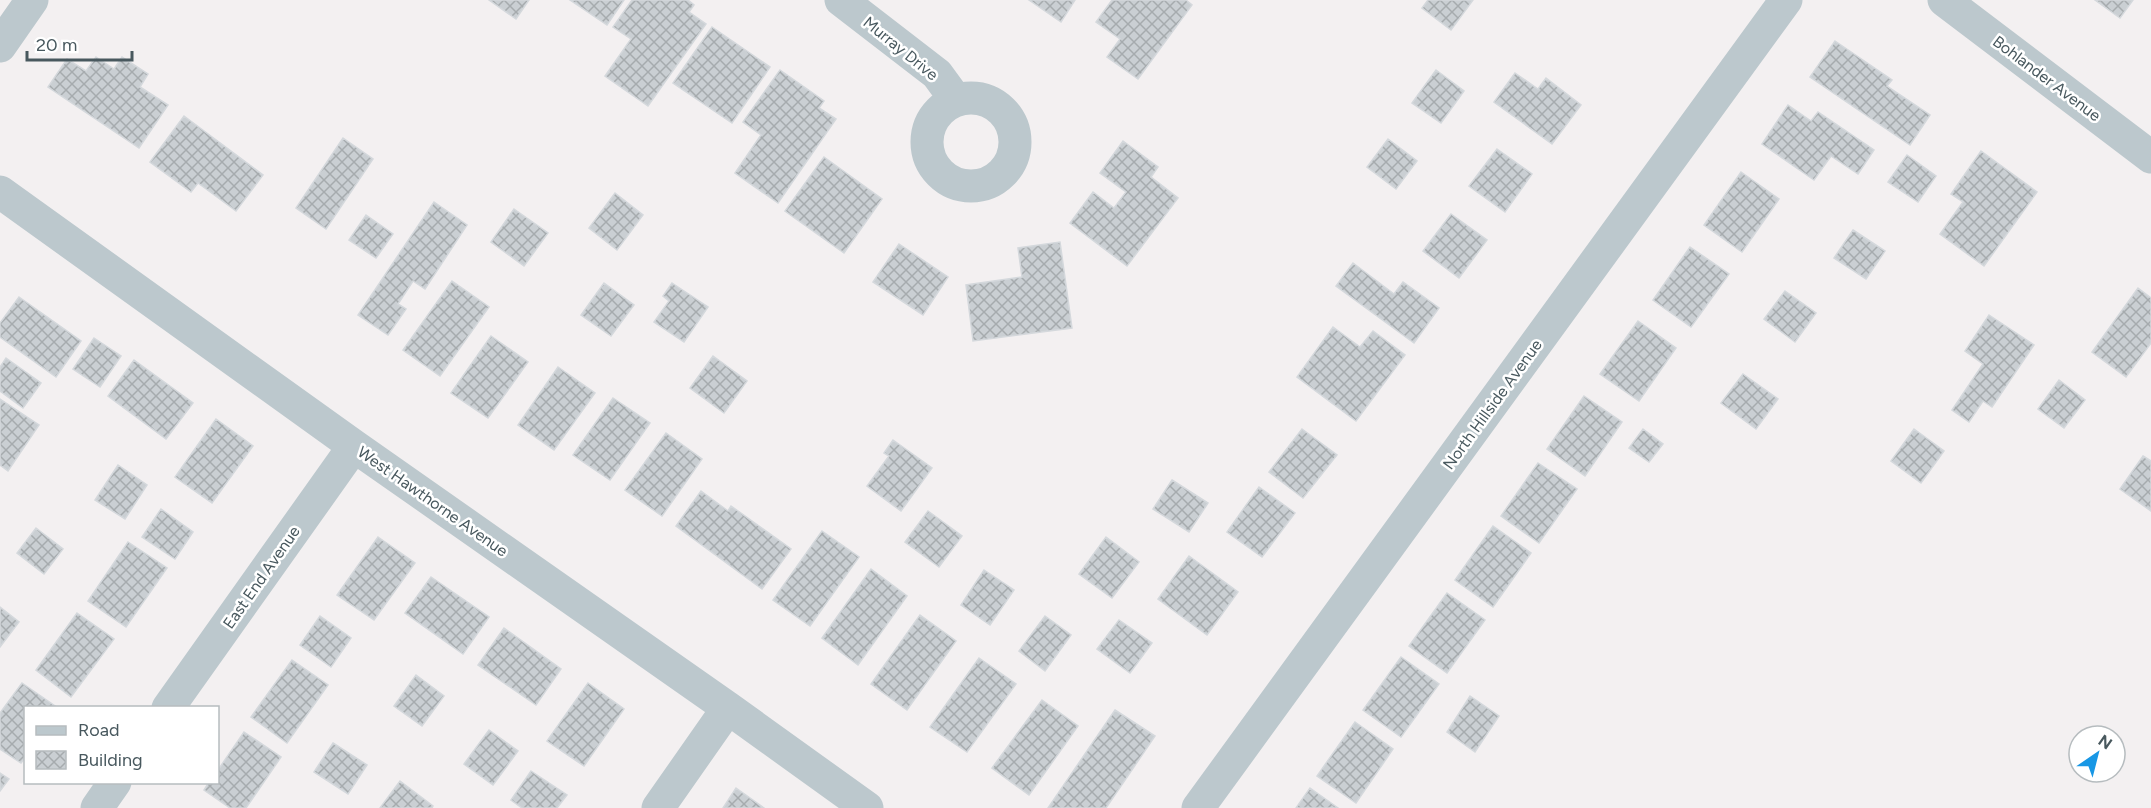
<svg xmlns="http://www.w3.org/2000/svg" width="2151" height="808" viewBox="0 0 2151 808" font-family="Figtree,sans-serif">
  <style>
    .building { fill: url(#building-cross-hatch); stroke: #d4d8dc; stroke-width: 1.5 }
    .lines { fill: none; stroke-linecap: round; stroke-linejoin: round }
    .street { stroke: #bcc8cd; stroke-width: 33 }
    .labels { text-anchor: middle; stroke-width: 5; stroke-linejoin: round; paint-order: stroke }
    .street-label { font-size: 16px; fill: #48585e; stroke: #fff }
  </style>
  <defs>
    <pattern id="building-cross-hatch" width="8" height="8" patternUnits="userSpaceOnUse" patternTransform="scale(1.5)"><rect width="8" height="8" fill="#cacfd3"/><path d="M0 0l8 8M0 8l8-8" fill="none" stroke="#a6abae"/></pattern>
  </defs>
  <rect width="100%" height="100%" fill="#f3f0f1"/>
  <path class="building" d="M489,0H529L516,19Z
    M570,0H624L607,25Z
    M632,0H688L694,5L689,12L706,24L648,106L605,76L631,39L613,27Z
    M1029,0H1075L1061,22Z
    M1112,0H1186L1192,5L1138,79L1107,57L1120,39L1096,22Z
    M1428,0H1473L1451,30L1422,8Z
    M2095,0H2133L2120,18Z
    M712,27L770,67L732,123L673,83Z
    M1835,41L1892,80L1887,86L1930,115L1910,145L1810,77Z
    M96,57L114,69L122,57L148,74L140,87L168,105L139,148L48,87L67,59L86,71Z
    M780,70L824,101L819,108L836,119L778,203L735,173L761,135L743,122Z
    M1436,70L1464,91L1441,123L1412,103Z
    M1515,73L1538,89L1546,78L1581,105L1552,144L1494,102Z
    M1788,105L1811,121L1818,112L1874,150L1858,174L1831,156L1814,180L1762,144Z
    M184,116L263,175L236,211L198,183L191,192L150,162Z
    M343,138L373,159L326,229L296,208Z
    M1388,139L1417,161L1396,189L1367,167Z
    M1123,141L1158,167L1151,177L1178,198L1127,266L1070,223L1093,192L1114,208L1126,192L1100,173Z
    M1497,149L1532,174L1505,212L1469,186Z
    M1981,151L2037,192L1984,266L1940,234L1963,202L1951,194Z
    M1907,155L1936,176L1918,202L1888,182Z
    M824,157L882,199L844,253L785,211Z
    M1741,172L1779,199L1742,252L1704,225Z
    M615,193L643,215L617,250L589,228Z
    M434,202L467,225L425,289L413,281L398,304L406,309L388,335L358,315Z
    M514,209L548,233L524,266L491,242Z
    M1451,214L1487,240L1459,278L1423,251Z
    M366,215L393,234L376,258L349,240Z
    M1853,230L1885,251L1866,279L1834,258Z
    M1060,242L1072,328L973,341L966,285L1022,277L1018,248Z
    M899,244L948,277L923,315L873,282Z
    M1690,247L1729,274L1691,327L1653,300Z
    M1353,263L1394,294L1403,282L1439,308L1414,343L1336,286Z
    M452,281L489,307L440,376L403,350Z
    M604,283L634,305L611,336L581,315Z
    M672,283L708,307L684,342L654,322L669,301L663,296Z
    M2138,288L2151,298V343L2126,377L2092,352Z
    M1785,291L1816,313L1795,342L1764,319Z
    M19,297L81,341L56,377L0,337V323Z
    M1989,315L2034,345L1992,407L1983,401L1969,422L1952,410L1983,364L1965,351Z
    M1638,321L1676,348L1639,401L1600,374Z
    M1333,327L1360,347L1373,331L1405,355L1356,421L1297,377Z
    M491,336L528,362L488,418L451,393Z
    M94,338L121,356L100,387L73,369Z
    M713,356L747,381L724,413L690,388Z
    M6,358L41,383L23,408L0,391V367Z
    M134,360L193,403L166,439L108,396Z
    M558,367L595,393L554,450L518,425Z
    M1743,374L1778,399L1756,429L1721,403Z
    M2059,380L2085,400L2064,428L2038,409Z
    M1584,396L1622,422L1585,476L1547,449Z
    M613,398L650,423L610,480L573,455Z
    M0,399L39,425L8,471L0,465Z
    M216,419L253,446L212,503L175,477Z
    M1302,429L1337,455L1303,498L1269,472Z
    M1643,429L1663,444L1649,462L1629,448Z
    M1914,429L1944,451L1921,483L1891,461Z
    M666,433L702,459L662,516L625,490Z
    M893,440L932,468L901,511L867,486L889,456L884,453Z
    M2143,456L2151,461V511L2120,489Z
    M1538,463L1577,489L1539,543L1501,516Z
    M118,465L147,485L125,519L95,500Z
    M1172,480L1208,503L1189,532L1153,509Z
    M1259,487L1295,513L1262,557L1227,532Z
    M701,491L728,511L731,506L791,549L762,589L676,526Z
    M161,509L193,532L175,559L142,537Z
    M928,511L962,536L939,567L905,542Z
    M1493,526L1531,553L1493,607L1455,580Z
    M36,528L63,549L44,574L17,553Z
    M822,531L859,557L810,626L773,600Z
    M378,537L415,563L374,620L337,595Z
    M1106,537L1139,562L1112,598L1079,574Z
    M128,542L167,568L126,627L88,601Z
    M1189,556L1238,592L1207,635L1158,599Z
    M871,569L907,596L858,665L822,638Z
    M984,570L1014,590L990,625L961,605Z
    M431,577L489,617L463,654L405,613Z
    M1447,593L1485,620L1447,673L1409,646Z
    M0,607L19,622L0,647Z
    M77,613L114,639L71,697L36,670Z
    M920,615L956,641L907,710L871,684Z
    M320,616L351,638L331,667L300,645Z
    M1045,616L1071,635L1045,671L1019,651Z
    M1119,620L1152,643L1130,673L1097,649Z
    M504,628L561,669L536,705L478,665Z
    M1401,657L1439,684L1401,737L1363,710Z
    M979,658L1016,684L967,752L930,727Z
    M292,660L328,685L287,743L251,717Z
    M416,675L444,696L422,726L394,706Z
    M22,683L58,708H26V757L21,763L0,749V713Z
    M588,683L624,709L584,766L547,741Z
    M1470,696L1499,716L1475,752L1447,732Z
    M1042,700L1078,726L1029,795L992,768Z
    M1115,710L1155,736L1106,808H1048Z
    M1355,722L1393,749L1356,803L1317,776Z
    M489,730L518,751L493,785L464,764Z
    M244,732L281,757L246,808H230L204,790L209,782H218V770Z
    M333,743L367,765L348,794L314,772Z
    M531,771L567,795L557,808H522L511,800Z
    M0,773L9,779L0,791Z
    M400,781L433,806L432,808H380Z
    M736,788L764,808H723Z
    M1310,788L1338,808H1296Z"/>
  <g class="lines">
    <path class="street" d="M841,0L937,74L956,100
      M1944,0L2151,157
      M0,46L32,0
      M927 142a44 44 0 1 1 88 0a44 44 0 1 1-88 0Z
      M0,192L354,446L728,708L867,808
      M168,708L354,446
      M97,808L115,782
      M658,808L728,708
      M1198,808L1786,0"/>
  </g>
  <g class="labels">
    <g class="street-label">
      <text transform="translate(901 48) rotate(39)" y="6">Murray Drive</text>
      <text transform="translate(2047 78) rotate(37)" y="6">Bohlander Avenue</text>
      <text transform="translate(1492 404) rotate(-54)" y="6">North Hillside Avenue</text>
      <text transform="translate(433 501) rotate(35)" y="6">West Hawthorne Avenue</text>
      <text transform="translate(261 577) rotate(-55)" y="6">East End Avenue</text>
    </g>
  </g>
  <rect x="24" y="706" width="195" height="78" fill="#ffffff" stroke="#b6bcbf" stroke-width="1.5"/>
  <rect x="36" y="726" width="30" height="9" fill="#bcc8cd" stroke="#b6bcbf" stroke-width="1.5"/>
  <text x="78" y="736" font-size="18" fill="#48585e">Road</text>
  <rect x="36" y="751" width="30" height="18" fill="url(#building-cross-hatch)" stroke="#b6bcbf" stroke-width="1.5"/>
  <text x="78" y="766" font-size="18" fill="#48585e">Building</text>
  <g transform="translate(2097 754) rotate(35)"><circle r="28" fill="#ffffff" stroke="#b6bcbf" stroke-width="1.5"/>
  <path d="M0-4.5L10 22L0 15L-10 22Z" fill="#1897e5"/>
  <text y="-9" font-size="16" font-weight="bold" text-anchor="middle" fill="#48585e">N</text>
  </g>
  <path d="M27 51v9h105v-9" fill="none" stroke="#48585e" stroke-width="3"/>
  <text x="36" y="51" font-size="18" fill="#48585e" stroke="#ffffff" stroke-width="4.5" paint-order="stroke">20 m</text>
</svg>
